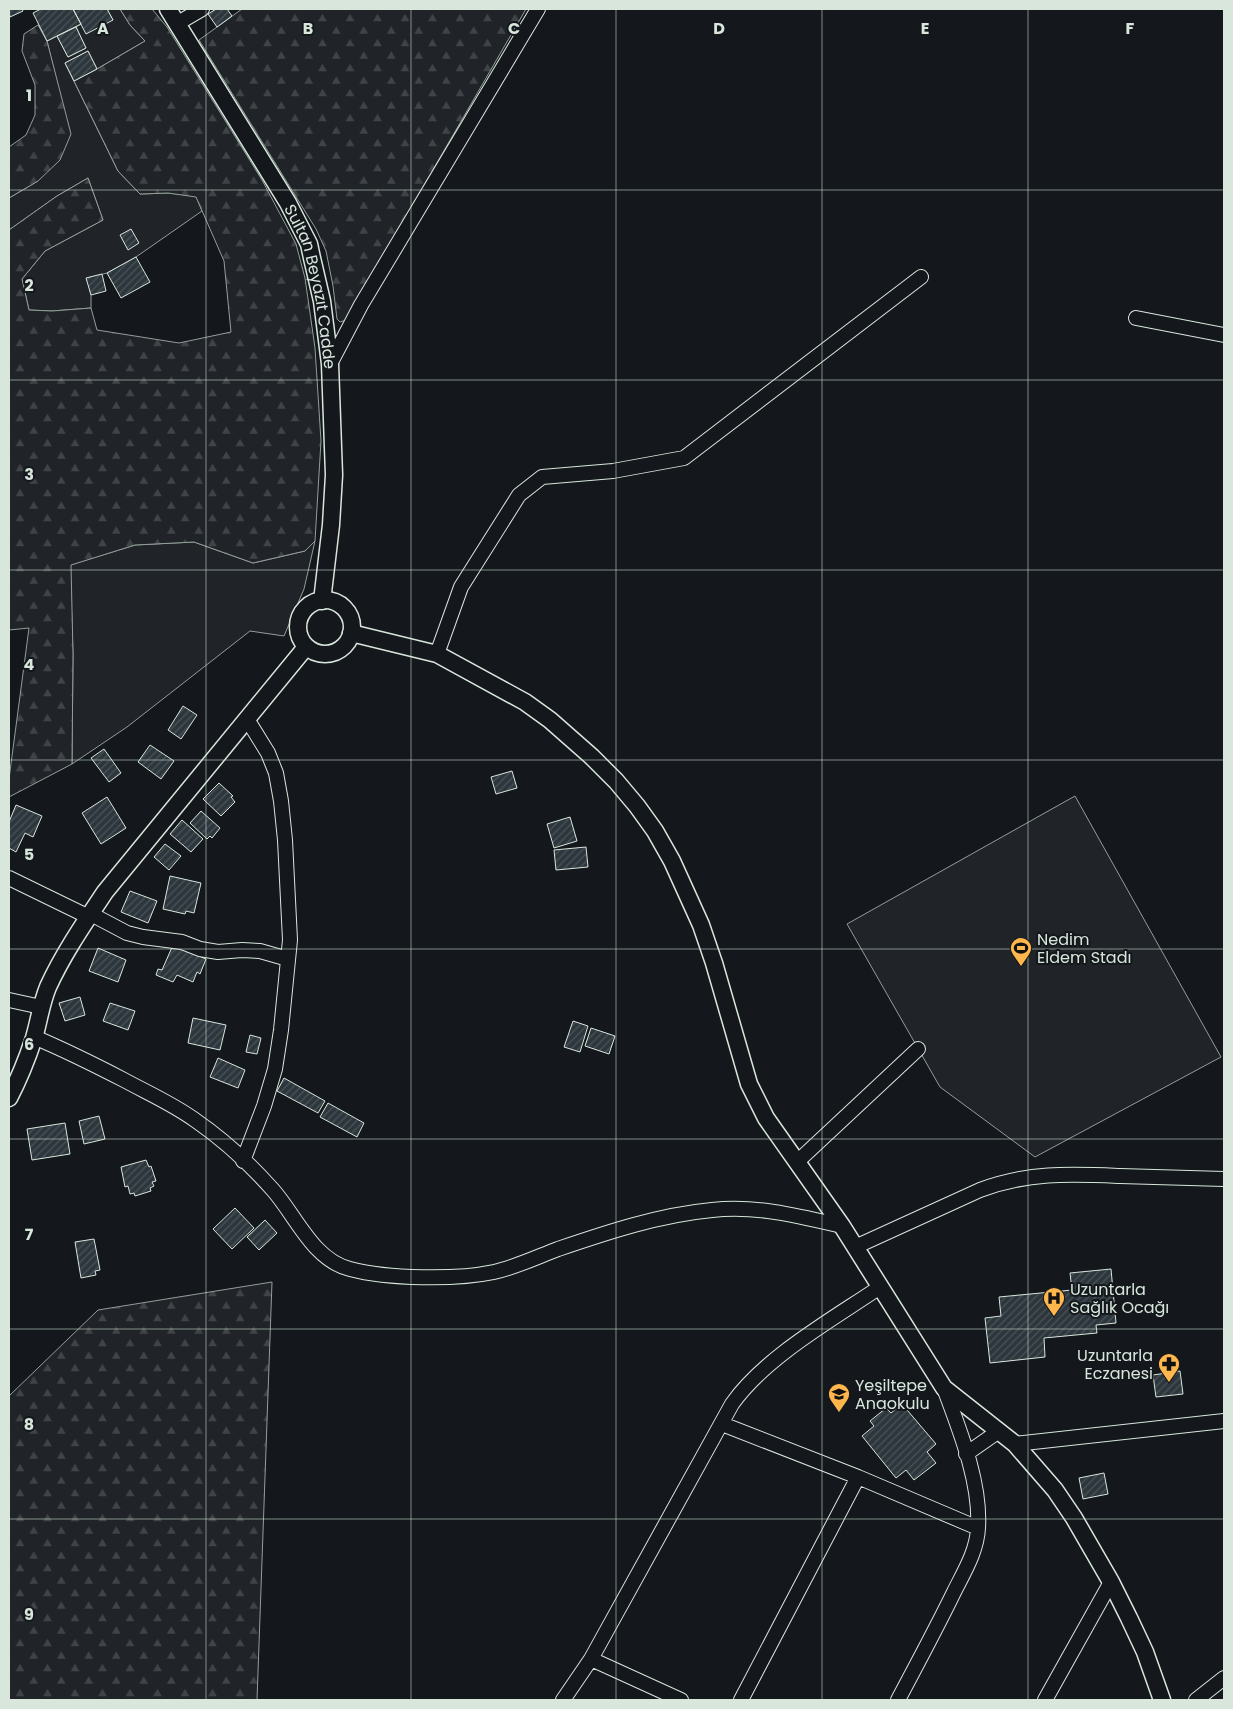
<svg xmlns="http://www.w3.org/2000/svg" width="1233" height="1709" viewBox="0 0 1233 1709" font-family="Poppins,sans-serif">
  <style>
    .green { fill: #202428; stroke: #939e99 }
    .forest { fill: url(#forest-firs); stroke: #939e99 }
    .building { fill: url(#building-hatch); stroke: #d8e6dc }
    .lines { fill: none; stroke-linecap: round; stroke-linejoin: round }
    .minor-casing { stroke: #d8e6dc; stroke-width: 16 }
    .tertiary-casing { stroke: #d8e6dc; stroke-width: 19 }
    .minor { stroke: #14181c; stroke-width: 14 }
    .tertiary { stroke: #14181c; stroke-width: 16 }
    .grid { fill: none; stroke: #d8e6dc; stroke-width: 1; stroke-opacity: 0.55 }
    .labels { text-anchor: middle; stroke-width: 4; stroke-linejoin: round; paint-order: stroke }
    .street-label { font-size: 16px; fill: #d8e6dc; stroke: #14181c }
    .poi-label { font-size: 16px; fill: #d8e6dc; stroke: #14181c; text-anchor: start }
    .grid-label { font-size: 16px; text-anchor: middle; font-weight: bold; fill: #d8e6dc; stroke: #14181c; stroke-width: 4; stroke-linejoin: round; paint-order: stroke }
  </style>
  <defs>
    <pattern id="forest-firs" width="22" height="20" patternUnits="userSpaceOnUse" patternTransform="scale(1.25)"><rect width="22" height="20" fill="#202428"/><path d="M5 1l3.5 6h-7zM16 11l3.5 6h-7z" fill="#404447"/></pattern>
    <pattern id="building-hatch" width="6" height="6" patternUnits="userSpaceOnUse" patternTransform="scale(1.25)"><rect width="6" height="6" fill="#2c363c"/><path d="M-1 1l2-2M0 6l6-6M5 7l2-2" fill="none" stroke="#4a5358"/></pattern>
  </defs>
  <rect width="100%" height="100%" fill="#14181c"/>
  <path class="green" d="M107,9H120L130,25L145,41L97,69L88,51L65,63L118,171L140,194L168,193L196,196L202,211L136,257L107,273L87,278L91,295V308L52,311L29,310L22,279L45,251L103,220L88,178L57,196L9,230V198L38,181L55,74L47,41L57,36L68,57L86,48L76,27L81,24L113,20Z
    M315,541L304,589L284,636L250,631L127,727L72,764L73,654L70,565L135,545L194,542L253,563L305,551Z
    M1075,796L1221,1057L1035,1157L940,1087L847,924Z"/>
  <path class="forest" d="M120,9H152L167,27L262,180L296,244L305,278L315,348L321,441L315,541L305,551L253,563L194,542L135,545L71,565L73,654L72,764L9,797V779L29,628L9,630V230L57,196L88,178L103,220L45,251L22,279L29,310L52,311L91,308L97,330L179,343L231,332L224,261L196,197L168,193L140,194L118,171L74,81L97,69L145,41L130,25Z
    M242,9H526L346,320L340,322L337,319L333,286L326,251L316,229L199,40Z
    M38,25L47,41L71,134L60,160L38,181L9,198V147L26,135L35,115V85L22,51L24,34Z
    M272,1282L257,1700H9V1396L98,1310Z"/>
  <path class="building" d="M9,9H22L23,11L10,17Z
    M41,9H73L81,24L47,41L33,13Z
    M73,9H107L113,20L86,34Z
    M216,9H227L232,16L217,27L208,14Z
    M76,27L86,48L68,57L57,36Z
    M88,51L97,69L74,81L65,63Z
    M131,229L139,243L128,250L120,235Z
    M136,257L150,282L121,298L107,273Z
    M102,274L106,291L91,295L86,278Z
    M183,706L197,715L181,739L168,730Z
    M150,745L174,761L161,779L138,762Z
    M104,749L121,773L109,782L91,758Z
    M512,771L517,788L496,794L491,777Z
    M219,783L233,796L231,797L235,802L221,816L203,799Z
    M107,797L126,828L101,844L82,813Z
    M16,805L42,816L33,837L25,833L16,852L9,848V822Z
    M201,811L220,828L212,838L210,836L207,839L190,823Z
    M570,817L577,841L554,848L547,824Z
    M182,820L203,839L191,852L170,834Z
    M165,844L181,856L169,870L154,857Z
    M586,847L588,867L556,870L554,850Z
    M170,876L201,883L194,913L186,911L185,914L163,909Z
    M130,891L157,901L148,923L121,912Z
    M173,945L206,959L200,974L197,972L193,982L177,975L173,982L156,975L158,969L162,970Z
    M98,948L126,960L118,982L89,971Z
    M80,997L85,1015L65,1021L59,1003Z
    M110,1003L135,1011L128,1030L103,1021Z
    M193,1018L226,1025L220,1050L188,1043Z
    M573,1021L588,1026L580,1052L564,1047Z
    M591,1028L615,1036L609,1054L585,1046Z
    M250,1035L261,1038L257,1054L246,1052Z
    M218,1058L245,1070L238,1088L210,1077Z
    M284,1078L325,1101L318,1113L277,1091Z
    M328,1103L364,1123L357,1137L320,1117Z
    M99,1116L105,1139L84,1144L79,1121Z
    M65,1123L70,1154L32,1160L27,1129Z
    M146,1160L149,1167L151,1166L156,1181L152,1182L154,1186L150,1188L151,1191L135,1196L134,1193L130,1194L128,1186L125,1187L121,1167Z
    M235,1208L254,1228L232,1249L213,1229Z
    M265,1220L277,1233L259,1250L247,1237Z
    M94,1239L100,1270L95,1271L96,1275L81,1278L75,1242Z
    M1111,1269L1116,1323L1096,1325L1097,1333L1044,1338L1045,1357L990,1363L985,1318L1001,1316L999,1297L1072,1290L1070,1273Z
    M1180,1371L1183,1394L1156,1397L1153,1375Z
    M902,1404L936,1444L927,1452L936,1463L914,1480L906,1470L896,1478L862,1436L874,1426L870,1421L886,1408L891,1413Z
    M1104,1473L1108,1494L1083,1499L1079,1478Z"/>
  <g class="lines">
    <g class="minor-casing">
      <path id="minor" d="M178,23L202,9
        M1136,318L1224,335
        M330,364L361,305L538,9
        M437,654L461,587L519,495L542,477L613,471L684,458L921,277
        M9,878L89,917
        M91,914L127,933L143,937L182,942L200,949L218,952L242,950L260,951L288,959
        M9,1000L41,1007
        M34,1037C65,1050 95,1065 124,1080C148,1093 173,1104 195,1120C224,1140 250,1164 273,1190C296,1216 313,1260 350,1269C388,1279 456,1280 494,1272C516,1267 537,1257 558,1249C608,1232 659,1215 712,1210C756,1205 799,1216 842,1226
        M243,1161L264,1106L275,1069L281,1030L290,940L285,840L281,801L276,773L268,753L247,719
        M797,1162L918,1049
        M855,1247L980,1190C1027,1172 1070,1174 1120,1176C1155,1177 1190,1178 1224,1179
        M722,1424L858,1477L978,1528
        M1015,1444L1224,1421
        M966,1454L999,1431
        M563,1700L591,1659
        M681,1700L591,1659L732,1404C765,1357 833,1319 880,1287
        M741,1700L858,1477
        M898,1700C917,1664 936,1629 954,1592C964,1572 977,1551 978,1528C981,1483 960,1431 944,1388
        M1045,1700L1111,1582
        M1196,1700L1224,1678"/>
    </g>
    <g class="tertiary-casing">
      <g id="tertiary">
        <path id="s1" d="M168,9L288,203L309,244L312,258L322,301L330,364L334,475L331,525L322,601"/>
        <circle cx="325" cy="627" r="27"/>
        <path d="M351,633L437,654L525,702L550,720L592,757L616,781L637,806L655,831L672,861L701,925L714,963L749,1084L766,1118L842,1226L944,1388L1015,1444L1055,1490L1074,1518L1111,1582L1129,1618L1145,1652L1162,1700"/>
        <path d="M9,1098C19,1079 27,1059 34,1038C39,1021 41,1004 48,987C63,954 85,922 105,892L306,647"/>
      </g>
    </g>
    <use href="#minor" class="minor"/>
    <use href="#tertiary" class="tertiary"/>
  </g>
  <path class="grid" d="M206,9V1700M411,9V1700M616,9V1700M822,9V1700M1028,9V1700M9,190H1224M9,380H1224M9,570H1224M9,760H1224M9,949H1224M9,1139H1224M9,1329H1224M9,1519H1224"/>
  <defs>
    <g id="stadium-pin" transform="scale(1.125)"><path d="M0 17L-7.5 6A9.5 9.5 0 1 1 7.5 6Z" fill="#ffb74d" stroke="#14181c"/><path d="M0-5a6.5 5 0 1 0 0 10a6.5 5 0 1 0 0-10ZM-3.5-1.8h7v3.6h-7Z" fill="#111"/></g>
    <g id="hospital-pin" transform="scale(1.125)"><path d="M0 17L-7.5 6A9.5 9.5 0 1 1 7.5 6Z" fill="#ffb74d" stroke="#14181c"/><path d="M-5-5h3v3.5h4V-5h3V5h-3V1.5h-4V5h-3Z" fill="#111"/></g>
    <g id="pharmacy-pin" transform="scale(1.125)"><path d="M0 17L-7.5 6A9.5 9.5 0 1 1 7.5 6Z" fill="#ffb74d" stroke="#14181c"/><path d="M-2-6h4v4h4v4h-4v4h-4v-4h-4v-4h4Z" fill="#111"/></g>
    <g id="school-pin" transform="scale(1.125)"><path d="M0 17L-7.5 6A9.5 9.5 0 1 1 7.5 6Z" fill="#ffb74d" stroke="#14181c"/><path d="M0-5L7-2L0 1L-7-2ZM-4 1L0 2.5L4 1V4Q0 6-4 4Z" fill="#111"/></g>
  </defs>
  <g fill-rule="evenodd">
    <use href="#stadium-pin" x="1021" y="948"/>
    <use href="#hospital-pin" x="1054" y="1298"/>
    <use href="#pharmacy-pin" x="1169" y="1364"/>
    <use href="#school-pin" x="839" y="1394"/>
  </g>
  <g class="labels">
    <g class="street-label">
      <text dy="6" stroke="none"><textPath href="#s1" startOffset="316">Sultan Beyazıt Cadde</textPath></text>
    </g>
    <g class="poi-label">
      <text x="1037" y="945">Nedim<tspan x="1037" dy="18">Eldem Stadı</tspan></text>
      <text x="1070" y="1295">Uzuntarla<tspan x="1070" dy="18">Sağlık Ocağı</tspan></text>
      <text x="1153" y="1361" text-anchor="end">Uzuntarla<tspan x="1153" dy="18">Eczanesi</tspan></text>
      <text x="855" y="1391">Yeşiltepe<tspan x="855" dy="18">Anaokulu</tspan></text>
    </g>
  </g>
  <g class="grid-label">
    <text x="103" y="34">A</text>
    <text x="308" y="34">B</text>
    <text x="514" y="34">C</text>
    <text x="719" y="34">D</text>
    <text x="925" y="34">E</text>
    <text x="1130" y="34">F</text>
    <text x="29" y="101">1</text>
    <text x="29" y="291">2</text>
    <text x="29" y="480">3</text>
    <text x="29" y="670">4</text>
    <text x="29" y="860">5</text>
    <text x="29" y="1050">6</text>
    <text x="29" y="1240">7</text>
    <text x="29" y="1430">8</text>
    <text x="29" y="1620">9</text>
  </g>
  <rect width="1233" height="1709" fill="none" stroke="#d8e6dc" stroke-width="20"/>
</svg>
